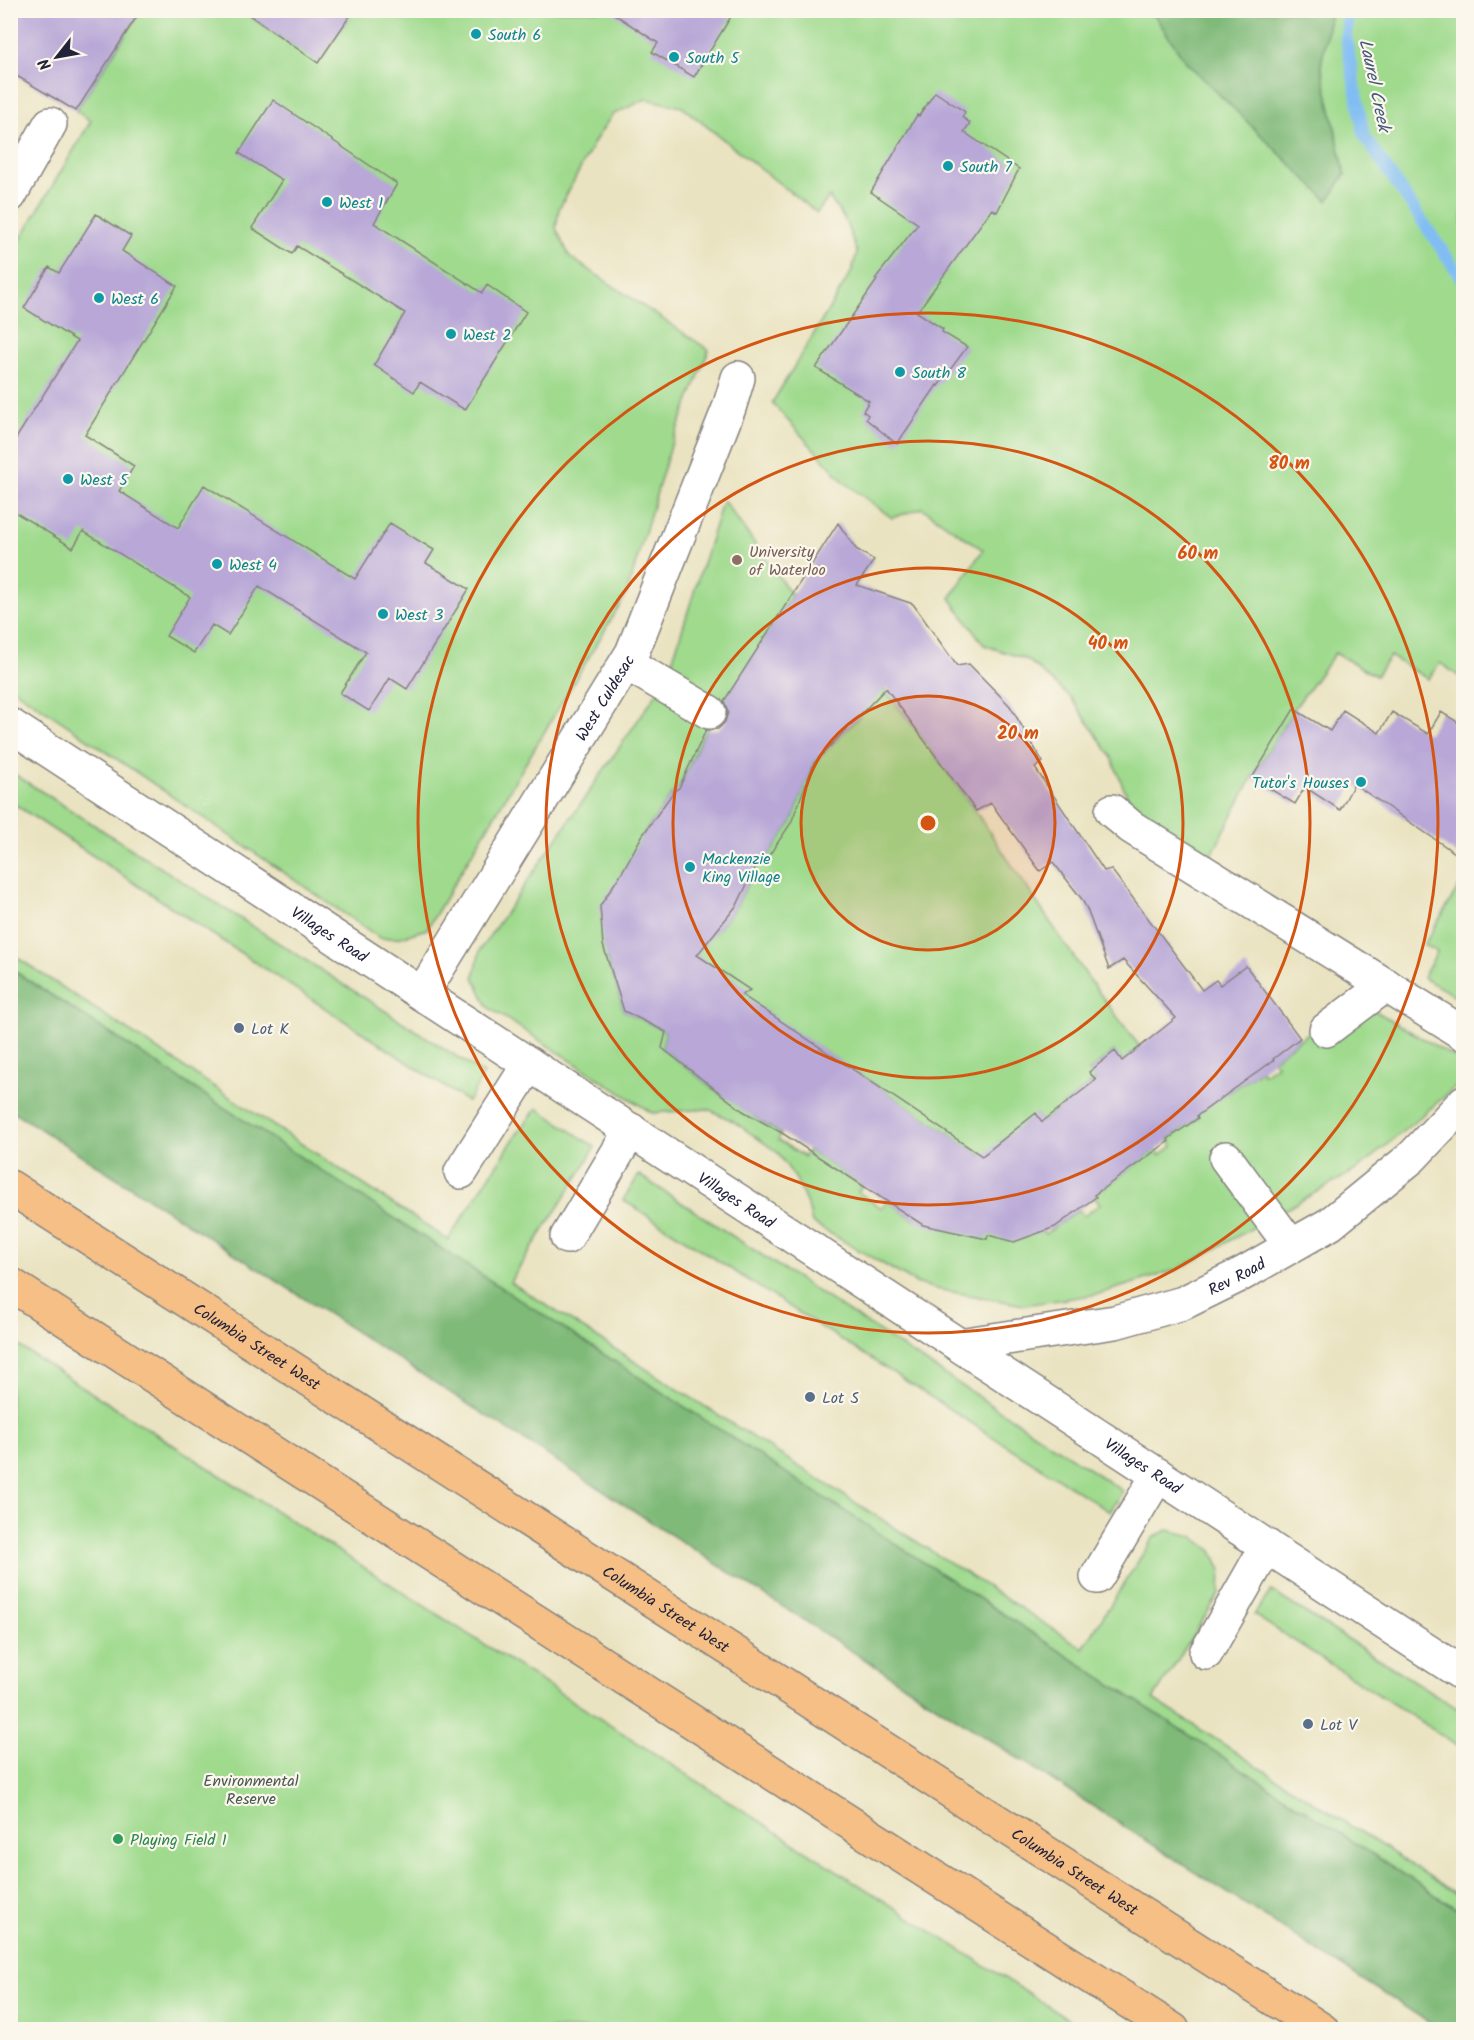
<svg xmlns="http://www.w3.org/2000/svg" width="1474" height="2040" viewBox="0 0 1474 2040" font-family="Kalam,sans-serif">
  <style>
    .green { fill: #9fda8d; stroke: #607e64; stroke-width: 1.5 }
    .forest { fill: #7fba78; stroke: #506e5a; stroke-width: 1.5 }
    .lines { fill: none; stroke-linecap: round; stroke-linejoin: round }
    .stream { stroke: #81bdf3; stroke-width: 12 }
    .building { fill: #b8a7d7; fill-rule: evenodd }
    .minor-casing { stroke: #86827e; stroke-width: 36 }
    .major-casing { stroke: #86827e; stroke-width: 36 }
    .minor { stroke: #fff; stroke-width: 33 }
    .major { stroke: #f5bf86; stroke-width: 33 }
    .ring { fill: none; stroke: #d45411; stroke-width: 3 }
    .culture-dot { fill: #0f9aa8; stroke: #fbf7ec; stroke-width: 2 }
    .education-dot { fill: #8d6e63; stroke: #fbf7ec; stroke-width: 2 }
    .service-dot { fill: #5c6f8a; stroke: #fbf7ec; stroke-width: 2 }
    .leisure-dot { fill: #2e9e5b; stroke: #fbf7ec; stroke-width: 2 }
    .labels { text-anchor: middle; stroke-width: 4.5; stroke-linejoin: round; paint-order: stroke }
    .culture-label { font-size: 16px; fill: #0d838f; stroke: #fbf7ec; text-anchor: start }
    .education-label { font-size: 16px; fill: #785e54; stroke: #fbf7ec; text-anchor: start }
    .street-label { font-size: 16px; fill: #22223b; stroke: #fbf7ec }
    .service-label { font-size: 16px; fill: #4e5e75; stroke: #fbf7ec; text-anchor: start }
    .park-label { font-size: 16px; fill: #485954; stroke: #fbf7ec }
    .leisure-label { font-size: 16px; fill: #27864d; stroke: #fbf7ec; text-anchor: start }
    .water-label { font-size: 18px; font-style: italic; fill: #43587b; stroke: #fbf7ec }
    .centre { fill: #d45411; stroke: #fbf7ec; stroke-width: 3 }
    .ring-label { font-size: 18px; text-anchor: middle; font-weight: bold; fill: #d45411; stroke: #fbf7ec; stroke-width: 4.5; stroke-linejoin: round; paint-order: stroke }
  </style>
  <rect width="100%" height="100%" fill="#fbf7ec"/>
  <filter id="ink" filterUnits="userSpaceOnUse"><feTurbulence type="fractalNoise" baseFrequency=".0167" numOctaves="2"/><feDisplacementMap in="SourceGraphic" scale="12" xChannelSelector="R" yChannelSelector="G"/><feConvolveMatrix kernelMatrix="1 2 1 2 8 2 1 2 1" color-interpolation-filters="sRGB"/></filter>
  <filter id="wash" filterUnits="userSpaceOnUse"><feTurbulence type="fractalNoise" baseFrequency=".008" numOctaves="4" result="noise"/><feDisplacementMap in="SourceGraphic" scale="24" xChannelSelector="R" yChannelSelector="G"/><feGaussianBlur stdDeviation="1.35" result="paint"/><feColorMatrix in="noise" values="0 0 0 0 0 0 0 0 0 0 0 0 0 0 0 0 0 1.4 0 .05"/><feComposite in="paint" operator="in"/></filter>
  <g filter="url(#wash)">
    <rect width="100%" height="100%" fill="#eae3c1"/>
    <path class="green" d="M1072,10L1133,11L1155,16L1186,61L1345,174L1321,65L1331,11H1463V679L1440,663L1428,679L1390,656L1376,676L1335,653L1294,709L1252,778L1210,858L1131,827L1128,799L1111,756L1072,699L1028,660L984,645L950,598L983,550L922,508L892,518L844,482L772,403L852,271L857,252L845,220L829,197L817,213L682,107L646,99L612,115L596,139L559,209L556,228L570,257L709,350L670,448L627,593L427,929L398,938H380L11,687V255L91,121L76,111L141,11H242L318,62L353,11Z
      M723,500L792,595L701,739L679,788L674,791L642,836L607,957L624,1011L666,1032L662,1048L723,1096L760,1107L754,1117L781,1134L778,1140L804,1157L808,1150L863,1185L858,1192L882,1208L887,1201L915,1220L925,1206L990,1225L1036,1222L1045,1234L1079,1210L1084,1216L1100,1204L1094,1195L1156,1150L1160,1155L1173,1146L1168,1139L1198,1118L1194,1112L1225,1089L1229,1093L1261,1070L1264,1074L1277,1065L1273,1059L1355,999L1461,1061L1463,1064V1081L1358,1169L1179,1269L1099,1294L1024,1305L936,1289L916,1283L812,1223L809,1209L796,1179L777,1152L733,1121L708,1109L652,1113L488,1007L474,977L480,950L667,678Z
      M875,679C952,769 1013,869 1080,966C1099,994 1120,1020 1140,1047L1122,1061L1114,1051L1089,1071L1096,1080L1042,1122L1036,1114L993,1163L741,996L749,990L721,988L694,952L716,931L737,905L758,862L770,854L791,823L814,763L859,717Z
      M11,772L484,1074L468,1102L11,802Z
      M1463,880V1000L1423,978L1437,952L1424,945Z
      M10,953L448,1240L517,1134L537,1108L595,1147L580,1173L510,1282L1083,1648L1153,1538L1168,1530L1192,1536L1212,1551L1221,1570L1220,1593L1153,1699L1463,1898V1913L11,969Z
      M639,1175L1123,1491L1110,1512L623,1200Z
      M10,1341H11L1084,2029H11Z
      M1271,1591L1463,1712V1749L1254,1615Z"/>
    <path class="forest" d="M1133,11H1331L1321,65L1345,174L1328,201L1185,61L1155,16Z
      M11,969L1463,1913V2029H1439L11,1110Z"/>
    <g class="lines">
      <path class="stream" d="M1348,10L1346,38L1364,136L1464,282"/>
    </g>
    <g id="blocks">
      <path class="building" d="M10,10H141L76,111L10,72Z
        M242,10H354L318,63Z
        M608,10H735L694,77L652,52L658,43Z
        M935,92L965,112L962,117L970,123L964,132L1019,169L997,212L992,209L917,312L943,329L942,332L967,347L938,386L937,385L897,444L866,419L868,415L863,411L869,401L816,368L877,280L875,279L918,224L871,192L917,115L919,116Z
        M273,100L397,184L374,223L482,293L487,285L526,312L465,410L420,382L414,392L374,365L405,313L297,246L292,254L252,228L282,180L239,153Z
        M96,214L131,236L122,251L177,286L85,435L134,466L119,491L178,528L204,485L355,579L390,523L434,550L426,563L469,589L407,689L390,678L369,711L340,693L366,652L259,586L228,635L212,625L194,653L166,636L190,597L83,531L73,548L10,509V448L77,341L24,308L49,267L59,273Z
        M838,523L856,549L874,560L857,585L913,604L957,666L969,664L1010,706L1043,762L1035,768L1104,871L1111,869L1202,990L1216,980L1220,985L1246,966L1300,1038L1273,1059L1274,1060L1197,1116L1198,1118L1168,1139L1169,1141L1094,1195L1096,1197L1055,1227L1014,1242L988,1235L987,1239L923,1225L782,1133L743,1111L662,1048L666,1032L624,1011L603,945L600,906L622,872L642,836L674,791L679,788L706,730L718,729L725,722L728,712L724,701ZM886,688L976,811L991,803L1040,871L1053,862L1081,898L1087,909L1109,969L1123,960L1176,1018L1122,1061L1115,1051L1089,1072L1096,1080L1042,1122L1036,1113L982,1156L742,995L750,990L697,955L737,905L758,862L770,854L791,823L814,763Z
        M1294,709L1330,731L1343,710L1379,733L1392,712L1428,734L1441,712L1464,726V859L1354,784L1340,810L1305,787L1295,804L1252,778Z"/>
    </g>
  </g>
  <g filter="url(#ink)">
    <use href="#blocks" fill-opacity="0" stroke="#86827e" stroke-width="1.5"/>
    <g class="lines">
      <g class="minor-casing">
        <g id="minor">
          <path d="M10,195L50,124"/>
          <path d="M626,663L709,712"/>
          <path id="s1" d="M10,725L1464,1675"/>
          <path d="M1112,811L1131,827L1464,1034"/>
          <path id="s2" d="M422,994L632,653L729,408L738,378"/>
          <path d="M1326,1030L1386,985"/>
          <path d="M1226,1158L1291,1246"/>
          <path d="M461,1172L529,1064"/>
          <path d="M567,1237L631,1130"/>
          <path id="s3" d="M959,1345L1115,1322L1183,1303L1242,1274L1330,1224L1412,1157L1464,1102"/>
          <path d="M1097,1577L1158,1475"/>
          <path d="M1206,1653L1267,1546"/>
        </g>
      </g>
      <g class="major-casing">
        <g id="major">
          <path id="s4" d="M10,1187L1322,2030"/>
          <path d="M10,1284L1173,2030"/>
        </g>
      </g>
      <use href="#minor" class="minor"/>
      <use href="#major" class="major"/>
    </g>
  </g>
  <circle cx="928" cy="823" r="127" fill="#d45411" fill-opacity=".12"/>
  <g class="ring">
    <circle cx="928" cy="823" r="127"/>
    <circle cx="928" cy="823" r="255"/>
    <circle cx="928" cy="823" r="382"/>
    <circle cx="928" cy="823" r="510"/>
  </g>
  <g class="culture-dot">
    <circle cx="476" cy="34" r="6"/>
    <circle cx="674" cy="57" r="6"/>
    <circle cx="948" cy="166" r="6"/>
    <circle cx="327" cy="202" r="6"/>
    <circle cx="99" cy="298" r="6"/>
    <circle cx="451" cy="334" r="6"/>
    <circle cx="900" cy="372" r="6"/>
    <circle cx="68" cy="479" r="6"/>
    <circle cx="217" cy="564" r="6"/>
    <circle cx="383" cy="614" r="6"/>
    <circle cx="1361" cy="782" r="6"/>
    <circle cx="690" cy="867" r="6"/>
  </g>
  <circle class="education-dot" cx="737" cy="560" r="6"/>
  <g class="service-dot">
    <circle cx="239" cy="1028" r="6"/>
    <circle cx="810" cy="1397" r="6"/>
    <circle cx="1308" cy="1724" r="6"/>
  </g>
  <circle class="leisure-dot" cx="118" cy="1839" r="6"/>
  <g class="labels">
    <g class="culture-label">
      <text x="488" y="40">South 6</text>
      <text x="686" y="63">South 5</text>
      <text x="960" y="172">South 7</text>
      <text x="339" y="208">West 1</text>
      <text x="111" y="304">West 6</text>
      <text x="463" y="340">West 2</text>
      <text x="912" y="378">South 8</text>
      <text x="80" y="485">West 5</text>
      <text x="229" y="570">West 4</text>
      <text x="395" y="620">West 3</text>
      <text x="1349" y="788" text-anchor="end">Tutor's Houses</text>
      <text x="702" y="864">Mackenzie<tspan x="702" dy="18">King Village</tspan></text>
    </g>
    <g class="education-label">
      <text x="749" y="557">University<tspan x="749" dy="18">of Waterloo</tspan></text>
    </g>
    <g class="street-label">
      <text dy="6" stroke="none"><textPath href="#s2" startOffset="348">West Culdesac</textPath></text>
      <text dy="6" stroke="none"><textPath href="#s1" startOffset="382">Villages Road</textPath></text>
      <text dy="6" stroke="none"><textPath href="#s1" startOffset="868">Villages Road</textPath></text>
      <text dy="6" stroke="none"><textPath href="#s3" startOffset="288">Rev Road</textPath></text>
      <text dy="6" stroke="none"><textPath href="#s4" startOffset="294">Columbia Street West</textPath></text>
      <text dy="6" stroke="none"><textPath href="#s1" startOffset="1354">Villages Road</textPath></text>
      <text dy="6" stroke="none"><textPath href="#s4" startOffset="780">Columbia Street West</textPath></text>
      <text dy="6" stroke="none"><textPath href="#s4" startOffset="1266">Columbia Street West</textPath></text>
    </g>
    <g class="service-label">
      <text x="251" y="1034">Lot K</text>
      <text x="822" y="1403">Lot S</text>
      <text x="1320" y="1730">Lot V</text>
    </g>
    <g class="park-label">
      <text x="251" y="1786">Environmental<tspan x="251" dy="18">Reserve</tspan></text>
    </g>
    <g class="leisure-label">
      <text x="130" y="1845">Playing Field 1</text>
    </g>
    <g class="water-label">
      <text transform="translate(1375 85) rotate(78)" y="6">Laurel Creek</text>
    </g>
  </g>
  <circle cx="928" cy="823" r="9" class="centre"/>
  <g class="ring-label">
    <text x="1289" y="469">80 m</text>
    <text x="1198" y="559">60 m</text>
    <text x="1108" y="649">40 m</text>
    <text x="1018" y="739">20 m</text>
  </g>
  <rect width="1474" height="2040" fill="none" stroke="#fbf7ec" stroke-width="36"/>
  <g transform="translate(57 57) rotate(239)" stroke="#fbf7ec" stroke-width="4.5" paint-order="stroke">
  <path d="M0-4.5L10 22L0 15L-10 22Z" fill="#22223b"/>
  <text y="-9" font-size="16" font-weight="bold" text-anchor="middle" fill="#22223b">N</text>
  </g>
</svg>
